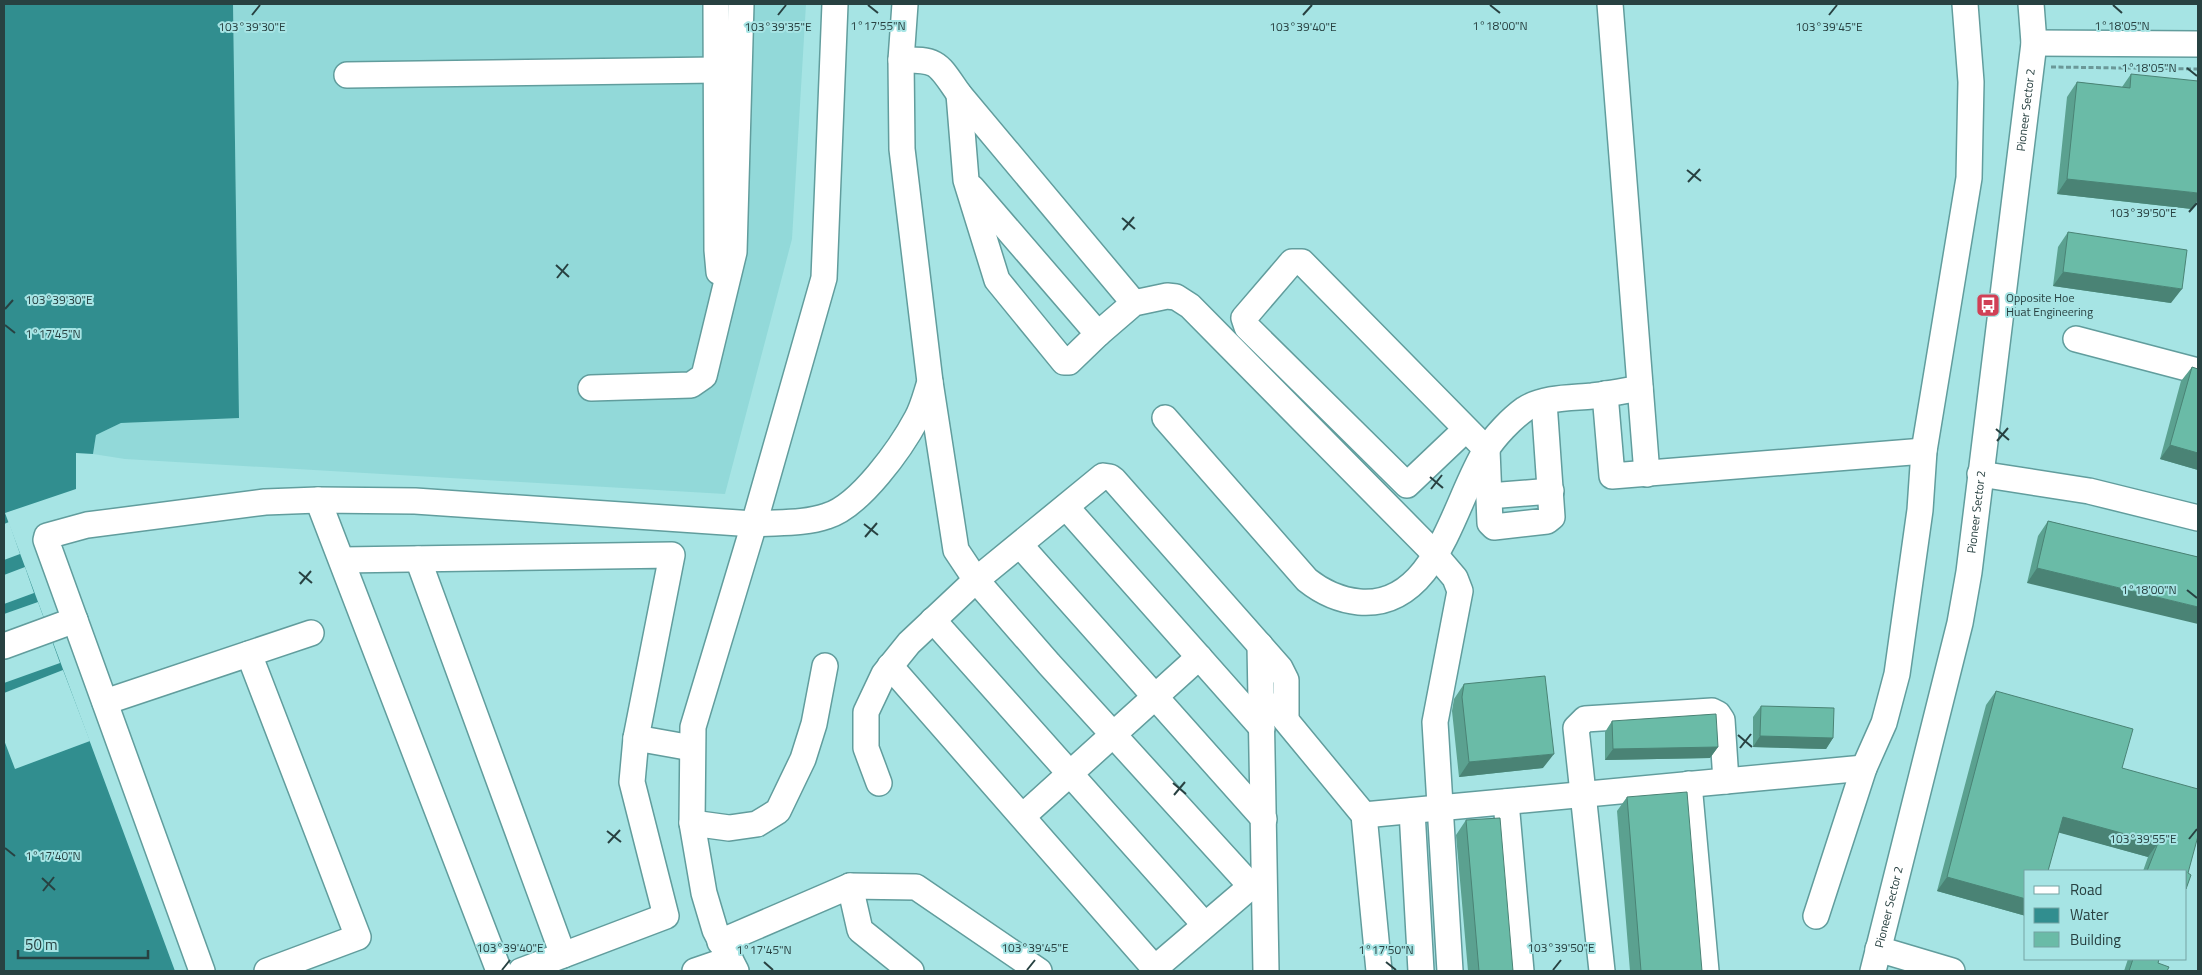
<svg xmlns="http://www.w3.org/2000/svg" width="2202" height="975" viewBox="0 0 2202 975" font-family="'Titillium Web',sans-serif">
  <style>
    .built { fill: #92d9d9 }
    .water { fill: #318e8f }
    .pier { fill: #a6e4e4 }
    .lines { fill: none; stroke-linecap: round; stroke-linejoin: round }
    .minor-casing { stroke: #619d9d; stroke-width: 28 }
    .path { stroke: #6b9898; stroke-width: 3; stroke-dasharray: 5 2.5; stroke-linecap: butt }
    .minor { stroke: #fff; stroke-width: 25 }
    .wall { fill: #5ba190 }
    .shaded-wall { fill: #4a8375 }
    .building { fill: #6abba7; stroke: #4a8375 }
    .ticks { fill: none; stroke: #284141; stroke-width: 2 }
    .labels { text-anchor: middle; stroke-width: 4; stroke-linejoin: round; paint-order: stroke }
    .street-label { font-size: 12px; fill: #284141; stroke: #a6e4e4 }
    .poi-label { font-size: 12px; fill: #284141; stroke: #a6e4e4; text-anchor: start }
    .ticks-label { font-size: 12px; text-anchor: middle; fill: #284141; stroke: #a6e4e4; stroke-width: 4; stroke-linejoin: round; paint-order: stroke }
  </style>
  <rect width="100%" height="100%" fill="#a6e4e4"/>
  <path class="built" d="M233,4H806L792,239L725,494L125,459L93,454L96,435L121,423L239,417Z"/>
  <path class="water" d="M4,4H233L239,418L121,423L96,435L93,454L76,453V489L5,513L175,971H4Z"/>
  <path class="pier" d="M9,522L20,554L4,560V524Z
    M25,567L34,593L4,604V575Z
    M38,602L60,663L4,683V614Z
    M63,670L90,741L15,769L4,740V693Z"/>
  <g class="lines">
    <g class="minor-casing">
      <g id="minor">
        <path d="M716,4L717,250L719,272"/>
        <path d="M905,4L901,60L902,149L930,382L956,550L976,580L1049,664L1251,886"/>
        <path d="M1610,4L1647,474"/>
        <path d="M2034,43L2198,44"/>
        <path d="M901,60C939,59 938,64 959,94L1134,303"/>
        <path d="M347,75L716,70"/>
        <path d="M959,94L966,180L997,280L1064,362H1069L1098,334L1134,303L1167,296L1176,297L1190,306L1432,551L1455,578L1460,591L1435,722L1450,971"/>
        <path d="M972,188L1098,334"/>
        <path d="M2076,339L2198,371"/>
        <path d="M591,388L691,385L704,376L734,252L741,4"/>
        <path d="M1605,394L1612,476L1924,451"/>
        <path d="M1165,418L1307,580C1322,592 1340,600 1359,602C1436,609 1454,501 1486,450C1495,436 1511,419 1525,409C1544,397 1571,398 1592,396C1608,394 1624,391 1640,388"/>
        <path d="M1466,429L1407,485L1247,327L1244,318L1292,262H1302L1487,450L1490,523L1494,527L1547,521L1552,517L1544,402"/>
        <path d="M1980,474L2089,491L2198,518"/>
        <path d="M1489,496L1551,491"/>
        <path d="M318,500L499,971"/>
        <path d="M1066,507L1262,728"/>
        <path d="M1020,545L1264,819"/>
        <path d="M418,559L563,955"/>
        <path d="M342,560L672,555L636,738L632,782L666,916L521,971"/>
        <path d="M933,620L1204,924"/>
        <path d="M1260,645L1266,971"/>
        <path d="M4,646L75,620"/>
        <path d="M249,654L358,937L267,971"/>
        <path d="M890,666L1157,971"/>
        <path d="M105,702L311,633"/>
        <path d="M1274,706L1364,815L1379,971"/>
        <path d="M636,738L692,748"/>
        <path d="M879,783L866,748V712L884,674L909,643L976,580L1103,476L1110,477L1114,480L1280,668L1286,680V719"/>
        <path d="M1689,784L1706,971"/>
        <path d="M1506,802L1521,971"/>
        <path d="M1412,811L1421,971"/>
        <path d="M1364,815L1864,768"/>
        <path d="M1023,816L1199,657"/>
        <path d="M692,823L729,828L757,824L778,811L803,759L814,724L825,666"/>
        <path d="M850,886L860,930L911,971"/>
        <path d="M1816,916L1864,768L1884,723L1897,674L1920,510L1924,451L1969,178L1971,82L1965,4"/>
        <path d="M720,942L850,886L916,887L1039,971"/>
        <path d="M1878,949L1952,971"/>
        <path d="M1154,969L1263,876"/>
        <path d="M202,971L46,540L47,536L87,525L265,502L318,500L415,501L754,524C778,522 804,524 827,516C860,506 901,448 917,418C923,407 926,394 930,382"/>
        <path d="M695,971L730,959"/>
        <path d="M736,971L715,930L704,893L692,823L693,727L754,524L824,278L835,4"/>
        <path d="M1602,971L1576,728L1585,719L1712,711L1718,714L1722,720L1726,781"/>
        <path id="s1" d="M1873,971L1960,623L1969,572L2034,43L2031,4"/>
      </g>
    </g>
    <path class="path" d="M2051,67L2198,69"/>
    <use href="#minor" class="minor"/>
  </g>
  <path class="wall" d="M2131,74L2192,209L2057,194L2067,97L2077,82L2122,87Z
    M2068,232L2171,303L2053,286L2058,247Z
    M2192,367L2198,369V470L2160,459L2181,381Z
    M2048,521L2198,557L2027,583L2038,536Z
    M1464,684L1543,768L1459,777L1452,711L1454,699Z
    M1996,691L2122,768L2188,873L2186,889V871H2143L2148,857L2059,832L2026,871V916L1937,891L1986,705Z
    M1761,706L1833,738L1826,749L1753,747V717Z
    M1612,721L1718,747L1710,758L1605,760V732Z
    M1627,797L1702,971H1630L1617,811Z
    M1466,820L1513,971H1468L1456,835Z
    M2128,959H2159L2158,963L2167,971H2124Z"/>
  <path class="shaded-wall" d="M2067,179L2198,193V200L2192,209L2057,194Z
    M2063,272L2182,289L2171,303L2053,286Z
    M2170,445L2198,453V470L2160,459Z
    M2037,568L2198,607V624L2027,583Z
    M1760,736L1833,738L1826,749L1753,747Z
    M1718,747L1710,758L1605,760L1613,749Z
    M1554,754L1543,768L1459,777L1469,762Z
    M2063,817L2158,843L2148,857L2053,831Z
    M1947,877L2026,899V916L1937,891Z"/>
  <path class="building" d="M2131,74L2198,81V193L2067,179L2077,82L2130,88Z
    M2068,232L2187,250L2182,289L2063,272Z
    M2192,367L2198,369V453L2170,445Z
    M2048,521L2198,557V607L2037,568Z
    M1545,676L1554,754L1469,762L1462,697L1464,684Z
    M1996,691L2133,729L2122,768L2198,789V836L2188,873L2191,875L2186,889V871H2147L2158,843L2063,817L2048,871H2026V899L1947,877Z
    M1761,706L1834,708L1833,738L1760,736Z
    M1716,714L1718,747L1613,749L1612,721Z
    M1687,792L1702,971H1641L1627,797Z
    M1500,818L1513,971H1479L1466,820Z
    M2133,959H2159L2158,963L2169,967L2167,971H2129Z"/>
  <path class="ticks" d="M868,5L878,13M1490,5L1500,13M2113,5L2122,13M252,15L260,5M778,15L786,5M1303,15L1312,5M1829,15L1837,5M2187,68L2197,76M1687,170L1701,181M1688,182L1700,169M2189,212L2197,203M1122,218L1135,229M1123,230L1134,217M556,265L569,277M557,278L568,264M5,309L13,300M5,325L15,333M1996,429L2009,440M1997,441L2008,428M1430,477L1443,488M1431,489L1442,475M864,524L878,535M865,537L877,523M299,572L312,583M300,584L311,571M2187,590L2197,598M1738,735L1752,747M1740,748L1751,734M1173,783L1186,794M1174,795L1185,782M607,831L621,842M2189,839L2197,829M608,843L620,830M5,848L15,856M42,878L55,890M43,891L54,877M764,962L773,970M1386,962L1396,970M502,970L510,960M1027,970L1035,960M1553,970L1561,960"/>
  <defs>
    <g id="bus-square" transform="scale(1.25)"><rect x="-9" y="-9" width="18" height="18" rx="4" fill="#d14056" stroke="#a6e4e4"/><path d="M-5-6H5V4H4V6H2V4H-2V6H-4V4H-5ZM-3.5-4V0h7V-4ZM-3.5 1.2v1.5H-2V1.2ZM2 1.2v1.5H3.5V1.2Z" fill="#fff"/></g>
  </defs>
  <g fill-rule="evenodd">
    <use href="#bus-square" x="1988" y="305"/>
  </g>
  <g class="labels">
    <g class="street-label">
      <text dy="4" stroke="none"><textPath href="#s1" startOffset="876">Pioneer Sector 2</textPath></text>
      <text dy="4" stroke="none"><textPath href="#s1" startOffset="471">Pioneer Sector 2</textPath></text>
      <text dy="4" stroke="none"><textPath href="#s1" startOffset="66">Pioneer Sector 2</textPath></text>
    </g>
    <g class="poi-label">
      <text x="2006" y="302">Opposite Hoe<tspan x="2006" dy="14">Huat Engineering</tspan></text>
    </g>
  </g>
  <g class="ticks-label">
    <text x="2122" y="30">1°18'05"N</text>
    <text x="878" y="30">1°17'55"N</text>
    <text x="1500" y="30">1°18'00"N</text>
    <text x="252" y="31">103°39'30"E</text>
    <text x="778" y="31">103°39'35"E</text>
    <text x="1303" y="31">103°39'40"E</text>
    <text x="1829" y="31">103°39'45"E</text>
    <text x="2149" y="72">1°18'05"N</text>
    <text x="2143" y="217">103°39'50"E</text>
    <text x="59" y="304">103°39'30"E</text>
    <text x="53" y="338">1°17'45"N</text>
    <text x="2149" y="594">1°18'00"N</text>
    <text x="2143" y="843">103°39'55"E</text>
    <text x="53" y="860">1°17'40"N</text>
    <text x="510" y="952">103°39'40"E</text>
    <text x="1035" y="952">103°39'45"E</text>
    <text x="1561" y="952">103°39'50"E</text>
    <text x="764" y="954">1°17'45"N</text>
    <text x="1386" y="954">1°17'50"N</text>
  </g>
  <rect width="2202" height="975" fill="none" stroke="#284141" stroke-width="10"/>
  <rect x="2024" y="870" width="162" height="90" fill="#a6e4e4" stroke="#74a3a3"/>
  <rect x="2034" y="886" width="25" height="8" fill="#ffffff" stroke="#74a3a3"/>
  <text x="2070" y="895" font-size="15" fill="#284141">Road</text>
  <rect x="2034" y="908" width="25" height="15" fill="#318e8f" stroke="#74a3a3"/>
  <text x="2070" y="920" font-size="15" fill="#284141">Water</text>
  <rect x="2034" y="932" width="25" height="15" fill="#6abba7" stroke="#74a3a3"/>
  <text x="2070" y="945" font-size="15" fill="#284141">Building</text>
  <path d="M18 950v8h130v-8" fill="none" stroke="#284141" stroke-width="2.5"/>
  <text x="25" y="950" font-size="15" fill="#284141" stroke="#a6e4e4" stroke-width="4" paint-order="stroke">50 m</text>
</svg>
